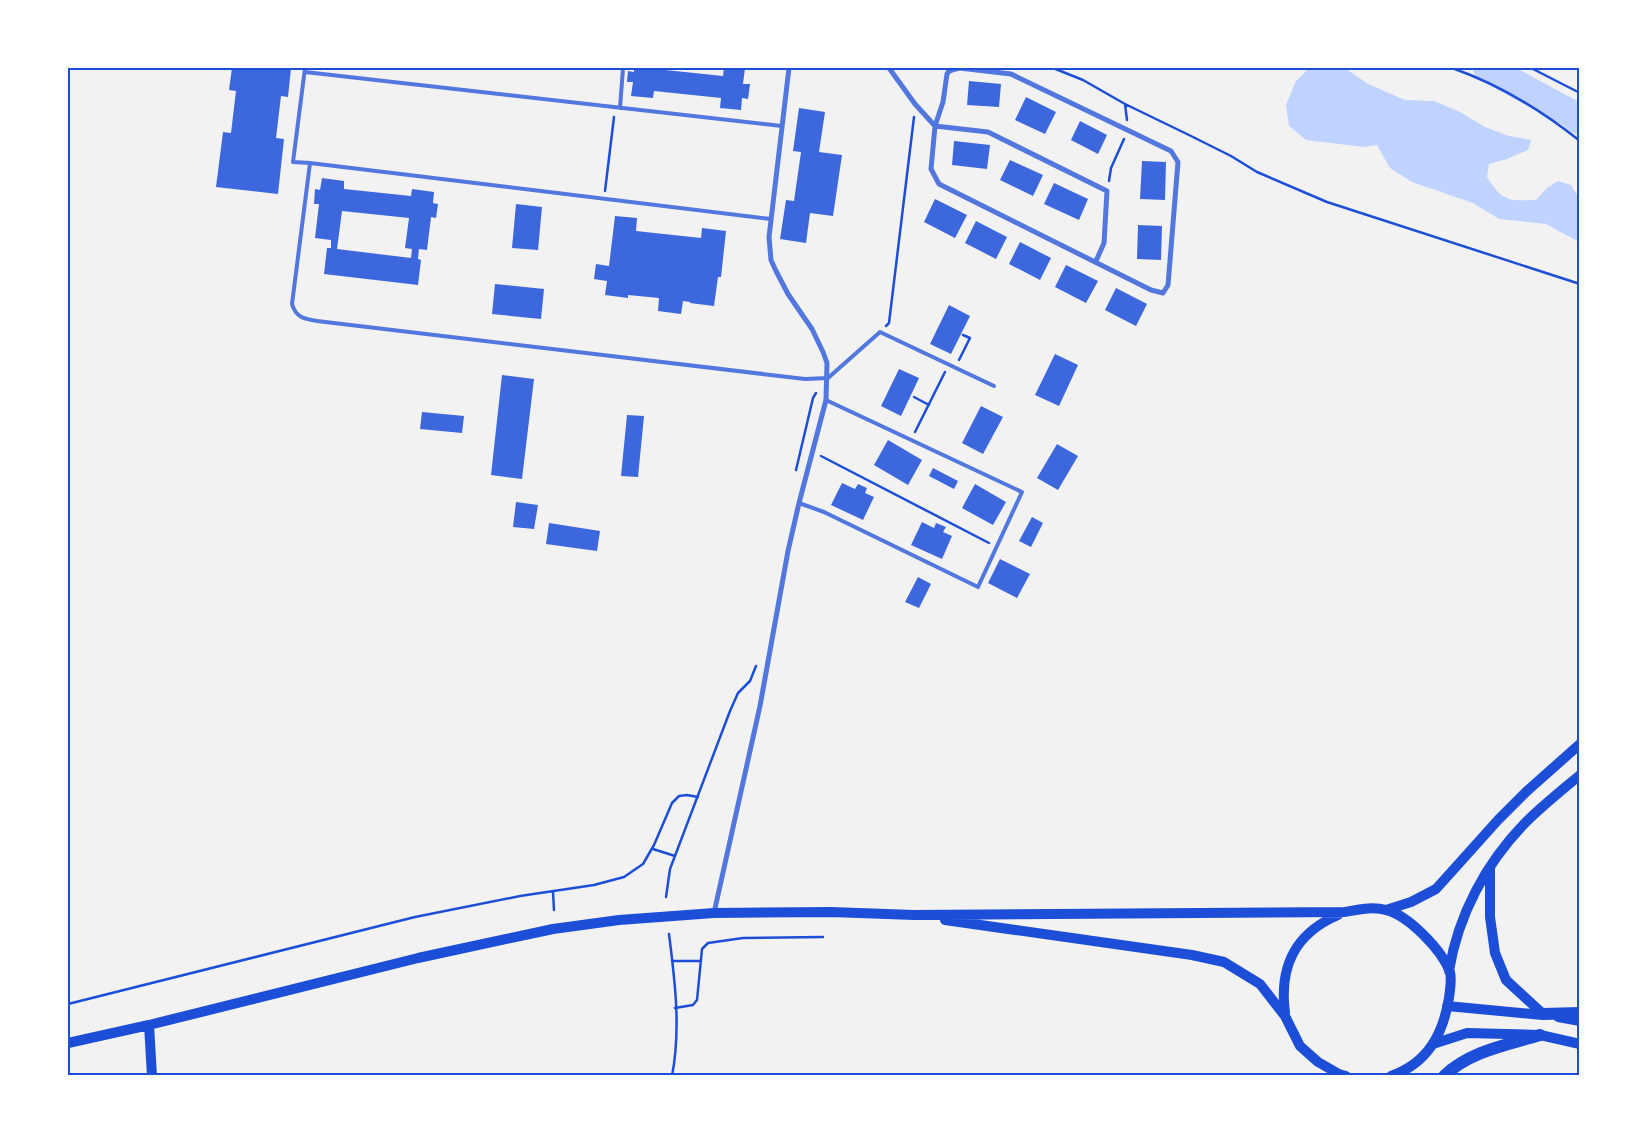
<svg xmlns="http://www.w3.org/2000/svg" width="1647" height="1143" viewBox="0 0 1647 1143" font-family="'Roboto Serif',serif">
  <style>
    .water { fill: #bfd3fe }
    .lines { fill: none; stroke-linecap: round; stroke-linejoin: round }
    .river { stroke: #bfd3fe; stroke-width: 28 }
    .building { fill: #3d67dc; fill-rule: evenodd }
    .path { stroke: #1d4ed8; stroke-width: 2.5 }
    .service { stroke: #5277de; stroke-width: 4 }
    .minor { stroke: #5277de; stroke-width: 5 }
    .secondary { stroke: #1d4ed8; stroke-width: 10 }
    .motorway { stroke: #1d4ed8; stroke-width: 12 }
    .neatline { fill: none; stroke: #1d4ed8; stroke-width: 2 }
  </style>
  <rect width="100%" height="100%" fill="#f2f2f2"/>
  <path class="water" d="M1309,68H1345L1368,84L1405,100L1434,101L1460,112L1485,127L1509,136L1531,140L1528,150L1507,159L1489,164L1487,177C1502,201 1508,201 1536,200L1547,188L1558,181L1571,185L1579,198V242L1546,224L1499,219L1473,203L1412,182L1390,168L1377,145L1364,147L1306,140L1289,126L1286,105L1296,81Z"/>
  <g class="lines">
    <path class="river" d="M1487,68L1570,113L1580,121"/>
  </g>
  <path class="building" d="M232,68H291L288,97L281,96L276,138L284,139L278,194L216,187L223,132L231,133L236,91L229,90Z
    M634,68H656V69L723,76L724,68H745L743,84H750L748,99L742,98L741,110L720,108L721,98L654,91L653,98L631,96L633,82H627L628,71L634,72Z
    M969,81L1001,84L999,107L967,105Z
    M1026,97L1056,112L1045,134L1015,120Z
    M799,108L825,112L819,152L842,155L833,216L810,213L806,243L780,239L786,200L794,201L801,152L793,151Z
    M1080,121L1107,135L1098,154L1071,140Z
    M954,141L990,145L987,169L952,165Z
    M1010,160L1043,175L1033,196L1000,180Z
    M1142,161L1166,162L1165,200L1140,199Z
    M322,178L344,181V189L411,196L412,189L434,192L433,203L438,204L436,218L431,217L427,250L419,249L418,259L421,260L418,285L324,274L327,248H331V240L315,238L319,204H314L315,189L320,190ZM342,211L409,218L405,248L412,249L411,258L337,249Z
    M1054,183L1088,199L1079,220L1044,204Z
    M935,199L967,215L955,238L924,222Z
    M516,204L542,207L538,250L512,248Z
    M615,216L637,218L636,231L701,238L702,228L726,231L721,277H718L714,306L690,303V302L683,301L681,314L658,311L659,298L628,295V298L605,295L607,281L594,279L596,264L609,266Z
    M976,221L1007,237L996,259L965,243Z
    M1138,225L1162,226L1161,260L1137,259Z
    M1020,242L1051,258L1040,280L1009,264Z
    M1066,265L1098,281L1086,303L1055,287Z
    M495,284L544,289L541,319L492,314Z
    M1116,288L1147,304L1136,326L1105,310Z
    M949,305L970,316L951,354L930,344Z
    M1055,354L1078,365L1059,406L1035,395Z
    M899,369L919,378L901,416L881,406Z
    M502,375L534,379L522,479L491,475Z
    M981,406L1003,417L983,454L962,443Z
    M422,412L464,416L462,433L420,429Z
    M627,415L644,416L638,477L621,476Z
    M888,440L922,460L908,485L874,465Z
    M1057,444L1078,456L1058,490L1037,478Z
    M933,468L958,481L954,489L929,476Z
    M842,483L855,489L858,484L867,488L865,493L874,497L863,520L831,505Z
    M975,484L1006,502L993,525L962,508Z
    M516,502L538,505L534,529L513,527Z
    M1032,517L1043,523L1031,547L1019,541Z
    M922,522L934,528L936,523L946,527L943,532L952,536L942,559L911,545Z
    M549,523L600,531L597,551L546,544Z
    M1000,559L1030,574L1017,598L988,583Z
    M918,577L931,584L919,608L905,602Z"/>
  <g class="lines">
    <path class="path" d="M1053,68L1083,80L1125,104L1191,136L1231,156L1257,172L1327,202L1580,284
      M1452,68C1498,84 1541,110 1580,141
      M1531,68L1580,93
      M1125,104L1127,120
      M1109,181L1111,168L1124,139
      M605,191L614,117
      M886,326L889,323L914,117
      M959,360L970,338L963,335
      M914,397L929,405
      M915,432L945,372
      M821,456L989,543
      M796,470L813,398L816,393
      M653,849L675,856
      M553,892L554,910
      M666,897L670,869L730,711L738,693L750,681L756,666
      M669,934C675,981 681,1029 672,1076
      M672,961H701
      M68,1004L415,917L520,896L594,885L624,877L643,864L654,845L672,803L679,796L687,795L698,797
      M675,1008L693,1005L697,1000L702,949L708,943L743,938L823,937"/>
    <path class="service" d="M305,68L293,162L310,163
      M305,72L782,126
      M620,108L623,68
      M771,219L310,163L292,304C296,318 305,319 317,321L805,379L828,378L880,332L994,386
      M799,503L824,512L978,587L1022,492L826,400"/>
    <path class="minor" d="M889,68L915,104L935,126L931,169L939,184L1151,290L1163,293L1168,285L1178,162L1171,151L1011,74L959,68L949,71L947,74L943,102L935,126L988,132L1107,191L1104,243L1096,261
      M714,913L760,706L788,551L799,503L826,400L827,363L823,352L812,329L788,294L776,271L771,260L769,237L789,68"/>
    <path class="secondary" d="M1490,869V917L1495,953L1506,980L1543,1014
      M1386,910L1411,902L1436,889L1498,820L1527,791L1580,744
      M945,920L1192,955L1224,962L1260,984L1285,1016L1300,1046L1318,1062L1339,1074L1346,1076
      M1449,971C1458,915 1486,863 1525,823C1542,806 1561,791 1580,775
      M1447,1006L1543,1015
      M1285,1013C1279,967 1294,934 1338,915
      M1558,1017L1580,1021
      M149,1025L152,1076
      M68,1043L149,1025L418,958L553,929L619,920L714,913L831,912L914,915L1344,912C1357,910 1372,906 1386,910C1408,915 1442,950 1450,972C1452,980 1450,989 1449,998C1443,1034 1428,1063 1391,1076
      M1433,1044L1467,1033L1540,1035L1580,1044"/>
    <path class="motorway" d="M1543,1014L1580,1013
      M1444,1076C1470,1051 1507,1045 1540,1035"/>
  </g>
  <rect width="1647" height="1143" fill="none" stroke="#ffffff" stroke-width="138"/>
  <rect x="69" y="69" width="1509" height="1005" class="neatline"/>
</svg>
